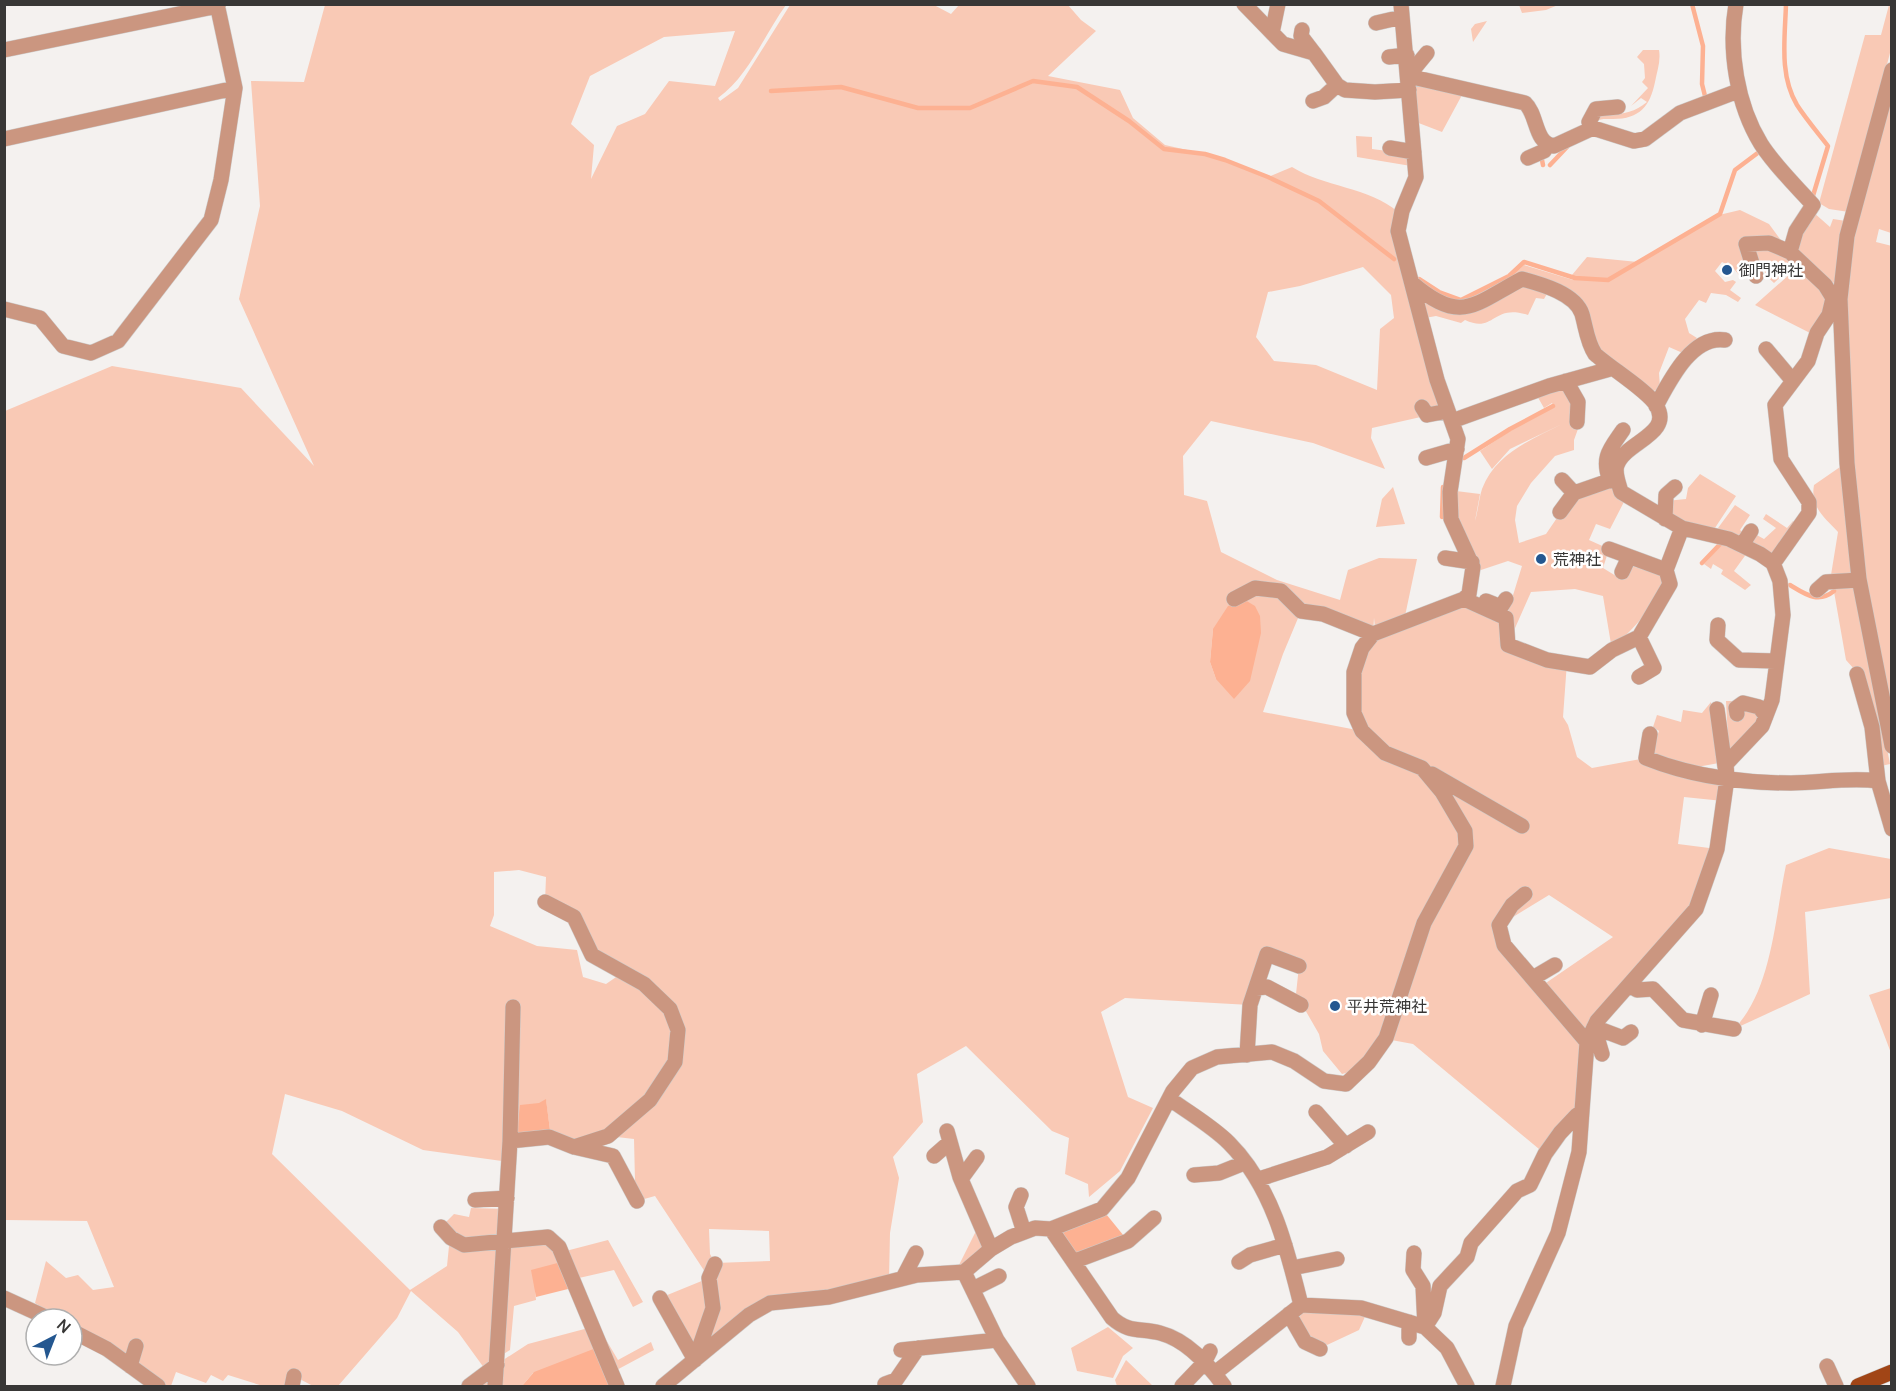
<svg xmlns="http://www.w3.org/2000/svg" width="1896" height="1391" viewBox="0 0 1896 1391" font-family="Manrope,'Noto Sans JP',sans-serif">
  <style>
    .green { fill: #f9c9b5; fill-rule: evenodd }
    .water { fill: #fdb192 }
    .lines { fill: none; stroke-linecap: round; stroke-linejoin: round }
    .stream { stroke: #fdb192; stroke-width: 4.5 }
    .street-casing { stroke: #ceccca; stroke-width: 16 }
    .primary-casing { stroke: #ceccca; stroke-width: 16 }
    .street { stroke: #cb9680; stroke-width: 15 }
    .primary { stroke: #a14516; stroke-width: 15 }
    .poi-dot { fill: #245790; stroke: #fff; stroke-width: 2 }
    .labels { text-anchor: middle; stroke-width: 5; stroke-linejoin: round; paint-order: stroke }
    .poi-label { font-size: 16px; fill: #383736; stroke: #fff; text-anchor: start }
  </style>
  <rect width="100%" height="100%" fill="#f4f1ef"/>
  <path class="green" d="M325,5H786C764,35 749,76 718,98L720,101L738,88L790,5H934L951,14L959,5H1068L1081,20L1096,31L1048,76L1120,90L1133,118L1165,145L1205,154L1268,177L1292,167C1324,187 1369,187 1398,212L1443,412L1372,428L1371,438L1385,469L1313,443L1211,421L1183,456L1184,495L1207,501L1221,552L1277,580L1340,600L1348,570L1379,558L1417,559L1405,616L1375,627L1374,618L1373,633L1464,599L1506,618L1522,566L1508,561L1478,571L1457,516L1456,491L1480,494L1475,521C1478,511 1479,498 1482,489C1496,453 1531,440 1562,424L1510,449L1492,469L1480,451L1513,429L1554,407L1552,403L1544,408L1536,394L1565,386L1578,429L1574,440V450L1555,456L1531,483L1517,506L1515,520L1519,543L1546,534L1574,493L1604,483L1627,496L1610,529L1596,524L1589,540L1609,549L1603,568L1616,576L1628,565L1666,576C1665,599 1627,633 1612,650L1603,596L1575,589L1531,592L1508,644L1567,662L1563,717L1568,725L1577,757L1592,768L1646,758L1727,778L1723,801L1684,797L1678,844L1717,849L1696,909L1597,1021L1582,1104L1545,1154L1413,1044L1386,1039L1353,1071L1342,1074L1323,1051L1319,1034L1296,994L1299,966L1267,954L1250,1005L1125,998L1101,1012L1128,1097L1153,1108L1120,1171L1089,1197L1088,1184L1065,1174L1069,1138L1052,1131L966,1046L917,1074L923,1122L893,1157L899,1178L890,1233L889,1280L780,1302L695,1360L660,1298L709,1278L655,1196L637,1201L627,1184L635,1181L634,1139L608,1136L574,1147L551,1138L546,1100L517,1128L509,1162L423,1150L342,1111L285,1094L272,1154L410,1290L447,1266L450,1236L441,1227L454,1214L469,1217L471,1208L506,1209L504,1241L548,1237L562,1252L608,1240L643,1302L633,1307L614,1270L535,1288L536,1300L514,1306L510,1350L497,1358V1364L528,1344L592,1327L602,1357L533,1373L522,1386H469L487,1372L458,1332L411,1291L397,1318L338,1386H313L294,1376L292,1386H263L228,1375L223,1381L211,1375L206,1383L176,1372L171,1386H158L72,1331V1319H50L44,1309L35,1303L46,1261L66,1278L78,1275L93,1290L114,1287L87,1221L5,1220V411L112,366L241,388L314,466L239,299L260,206L251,81L304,82ZM735,31L715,86L669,81L645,114L617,126L591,179L594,145L571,124L590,76L664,37ZM1363,267L1391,295L1394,318L1380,329L1377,390L1316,365L1274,361L1256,337L1268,292L1300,286ZM1301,611L1372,634L1354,672L1362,731L1263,712L1283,654ZM1213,629L1216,679L1210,662ZM519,870L546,877L545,902L574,917L592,955L622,973L606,984L583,977L577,950L537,946L490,926L494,915V872ZM1549,895L1613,937L1540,987L1492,930ZM709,1229L769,1231L770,1261L715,1263L710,1254Z
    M1519,5V4L1558,5L1546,10L1522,13Z
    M1889,5H1891V49L1849,212L1829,209L1819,203L1865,35H1881Z
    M1487,21L1473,42L1471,29L1475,24Z
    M1643,50H1659C1661,61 1657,71 1655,82C1650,106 1640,119 1613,119C1606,119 1601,118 1595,122L1601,114C1618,115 1633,114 1647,102L1641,98L1631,106L1648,88L1642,82L1645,78L1644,64L1637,57Z
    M1891,83V233L1879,229L1876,242L1892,246L1891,745L1859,580L1840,299Z
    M1418,85L1462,95L1442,132L1416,122L1413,87Z
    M1356,136L1372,137V149L1410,154L1411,166L1357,157Z
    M1740,210L1769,224L1786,247L1752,238L1749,268L1740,276L1728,262L1726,264L1722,262L1715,271L1725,282L1733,280L1736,282L1730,290L1741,298L1738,302L1726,295L1711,293L1706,303L1699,300L1685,319L1689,333L1697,338L1685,354L1669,347L1659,373L1660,387L1651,393L1594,346L1586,312L1542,280L1490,292L1450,306L1438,294L1460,302L1511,277L1524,265L1573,280L1572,275L1587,257L1638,262L1719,215Z
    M1813,212L1830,227L1833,219L1846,221L1835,282L1830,284L1796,249Z
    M1755,244L1792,261L1786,272L1774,283C1766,277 1765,268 1756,262Z
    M1797,262L1827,299L1814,335L1755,305L1790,274Z
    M1523,281L1549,290L1544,299L1536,298L1528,315C1492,303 1495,334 1465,320L1461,323L1436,316L1425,318L1419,294L1443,311Z
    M1840,467L1852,574L1831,575L1838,532C1824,517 1810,507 1814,485Z
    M1700,474L1736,496L1711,534L1665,519L1666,501L1686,499L1688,488Z
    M1393,487L1405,524L1376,527L1382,499Z
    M1735,505L1750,515L1740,530L1745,534L1742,539L1720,533L1718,528Z
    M1766,514L1787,528L1793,521L1798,524L1771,559L1746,542L1753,533L1764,539L1776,528L1763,519Z
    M1724,542L1747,553L1734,571L1751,585L1745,590L1721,574L1723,570L1713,564L1711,569L1704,564Z
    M1855,584L1890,764L1881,766L1863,679L1846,660L1833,586Z
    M1726,701H1732L1729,709L1745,707L1759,712L1753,730L1729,756Z
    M1711,702L1719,763L1697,767L1651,753L1659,731L1653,727L1657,715L1681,722L1683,710L1702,713Z
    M1829,848L1891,859V898L1805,912L1810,994L1734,1029C1772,990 1775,917 1786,865Z
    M1891,988H1892L1891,1053L1869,995Z
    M980,1223L991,1249L955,1273Z
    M1368,1310L1359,1330L1327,1345L1309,1340L1298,1320L1302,1313Z
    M1108,1327L1133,1348L1123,1356L1113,1378L1077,1371L1071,1348Z
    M605,1338L618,1360L651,1342L654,1350L611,1373Z
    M1126,1360L1153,1386H1117L1115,1380Z"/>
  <path class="water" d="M1245,600L1255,606L1260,616L1261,633L1250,681L1234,699L1216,679L1210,662L1213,629L1228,606Z
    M546,1099L551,1138L516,1141L520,1105L539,1103Z
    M1102,1209L1128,1241L1075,1261L1051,1229Z
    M565,1261L576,1287L536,1297L531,1270Z
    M596,1348L612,1386H522L534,1372Z"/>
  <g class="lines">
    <path class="stream" d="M1692,4L1703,46L1702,84L1705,96
      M1786,4C1785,38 1779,75 1797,105C1806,119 1818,133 1828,146L1812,199
      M771,91L841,87L918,108H970L1033,81L1077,87L1129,121L1164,149L1205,154L1225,160L1268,177L1319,201L1394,259
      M1541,155L1543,165
      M1550,165L1567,147
      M1419,279L1439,292L1461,300L1509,276L1524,262L1575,278L1608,280L1720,214L1735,170L1759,152
      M1464,458L1510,429L1553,406
      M1442,517L1443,487
      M1702,563L1723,541
      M1790,585C1805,594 1818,604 1834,591"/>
    <g class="street-casing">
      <path id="street" d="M1244,4L1283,44L1314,53L1337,85L1345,90L1375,92L1409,90
        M1736,4C1728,50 1737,105 1761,144C1775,166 1796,186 1813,205L1796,231L1790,252L1825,285L1833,298
        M1376,23L1402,17
        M1302,30L1301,36L1314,53
        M1272,33L1278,4
        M4,50L218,6
        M1427,53L1408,76L1525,103C1538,115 1534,143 1554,146L1593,128L1634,141L1645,139L1680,113L1738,91
        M1389,57L1407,55
        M1892,70L1847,236L1840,299L1847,463L1859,579L1892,746
        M1313,101L1324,97L1337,85
        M1593,128L1589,122L1596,109L1618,107
        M4,139L235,88
        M1390,148L1414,152
        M1528,158L1544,151L1548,145
        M1756,276L1746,244L1769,243L1790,252
        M1412,283C1461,325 1473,305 1522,279C1540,284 1575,293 1582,314C1586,328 1587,342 1595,354C1609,367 1648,391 1656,405C1674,434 1625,442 1617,465C1614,473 1619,484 1621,492L1682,528L1729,539L1760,554L1773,563L1780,581L1783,615L1772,700L1762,726L1726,764L1727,778L1717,849L1696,909L1597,1021L1587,1042L1579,1152L1558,1233L1516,1326L1503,1386
        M4,309L40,318L63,346L91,353L118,341L211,220L221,180L235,88L217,4
        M1766,349L1793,381
        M1566,381L1578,402L1577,422
        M1656,406C1670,380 1692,335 1725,340
        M1422,407L1427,415L1448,411
        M1452,421L1549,386L1610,369
        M1426,458L1457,449
        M1562,480L1574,493
        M1610,481C1601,457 1610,449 1623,430
        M1560,512L1574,493L1617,478
        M1665,519L1666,495L1675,487
        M1742,545L1751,531
        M1609,549L1666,570
        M1445,558L1472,562
        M1773,564L1809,513V502L1781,459L1775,405L1808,361L1817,333L1829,315L1833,298L1840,299
        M1622,572L1629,557
        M1817,590L1826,582L1859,580
        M1234,599L1255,588L1281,591L1301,611L1323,614L1373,634
        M1464,599L1506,618L1508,645L1547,660L1590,667L1612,650L1639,637L1670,584L1666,570L1682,528
        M1486,601L1501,607L1506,599
        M1718,625L1717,640L1739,660L1775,661
        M1857,674L1872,727L1878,781L1892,829
        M1639,677L1654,668L1639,637
        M1717,709L1725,767
        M1737,714L1736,708L1743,703L1759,707L1766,716
        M1650,734L1646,758C1691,776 1742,783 1791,783C1820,783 1848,777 1878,781
        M1432,774L1522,826
        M1525,894L1512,905L1499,925L1504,945L1587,1042
        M1533,978L1555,965
        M1629,985L1637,990L1653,989L1683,1020L1734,1029
        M1256,988L1267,987L1301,1005
        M1702,1025L1711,995
        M1594,1027L1623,1038L1631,1032
        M1594,1027L1602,1054
        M1247,1055L1250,1005L1267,954L1299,966
        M1170,1099C1189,1113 1212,1126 1229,1143C1272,1186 1287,1248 1301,1305
        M1316,1112L1346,1146
        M947,1131L960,1177L991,1249
        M510,1141L549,1137L574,1147L608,1136L650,1100L675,1062L678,1030L670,1009L644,984L592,955L574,917L545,902
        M574,1147L613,1156L637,1201
        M934,1156L950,1142
        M1194,1175L1219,1173L1244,1163
        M961,1179L977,1157
        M1259,1179L1327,1157L1368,1132
        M1021,1195L1016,1207L1024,1232
        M475,1200L507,1198
        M441,1227L451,1238L464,1245L548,1237L559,1247L617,1386
        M1051,1229L1112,1318C1129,1333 1139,1328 1160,1333C1187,1340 1208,1364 1224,1386
        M1414,1253L1413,1270L1423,1286L1425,1327
        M1075,1261L1128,1241L1154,1218
        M1239,1262L1250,1255L1285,1245
        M1292,1268L1337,1259
        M964,1272L997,1340L1028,1386
        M903,1278L916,1253
        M973,1289L999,1276
        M4,1298L50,1319
        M660,1298L695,1360
        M1289,1314L1305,1342L1320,1349
        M1425,1327L1434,1313L1440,1286L1467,1257L1471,1243L1517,1191L1530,1185L1545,1154L1560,1133L1577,1115H1581
        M72,1331L107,1349L158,1386
        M1409,1338V1322
        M901,1350L997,1340
        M695,1360L713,1308L709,1278L715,1264
        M130,1366L136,1346
        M1827,1366L1836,1386
        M1215,1373L1301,1305L1361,1308L1425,1327L1447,1348L1467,1386
        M885,1384L896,1380L918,1348
        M292,1386L294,1376
        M469,1386L497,1365
        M495,1386L510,1141L513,1007
        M663,1386L749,1315L770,1303L829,1297L917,1275L964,1272L991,1249L1011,1237L1035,1228L1051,1229L1102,1209L1128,1178L1173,1091L1192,1068L1217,1057L1272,1052L1294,1061L1324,1081L1346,1084L1369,1062L1386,1038L1424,923L1466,846L1465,831L1442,792L1422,768L1385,753L1362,731L1354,713V672L1362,648L1373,634L1464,599L1469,594L1473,567L1451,519L1450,492L1458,439L1437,380L1398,231L1402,211L1416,177L1401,4
        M1182,1386L1204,1363L1210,1351"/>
    </g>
    <g class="primary-casing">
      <path id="primary" d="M1858,1386L1892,1372"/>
    </g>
    <use href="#street" class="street"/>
    <use href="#primary" class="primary"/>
  </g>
  <g class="poi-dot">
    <circle cx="1727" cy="270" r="6"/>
    <circle cx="1541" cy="559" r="6"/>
    <circle cx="1335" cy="1006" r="6"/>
  </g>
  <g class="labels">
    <g class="poi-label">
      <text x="1739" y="276">御門神社</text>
      <text x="1553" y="565">荒神社</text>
      <text x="1347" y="1012">平井荒神社</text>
    </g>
  </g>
  <rect width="1896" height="1391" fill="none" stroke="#383736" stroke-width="12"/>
  <g transform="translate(54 1337) rotate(42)"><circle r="28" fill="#ffffff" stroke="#afafaf" stroke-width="1.5"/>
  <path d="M0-4.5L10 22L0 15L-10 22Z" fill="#245790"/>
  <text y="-9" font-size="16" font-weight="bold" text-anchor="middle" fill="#383736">N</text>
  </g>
</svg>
